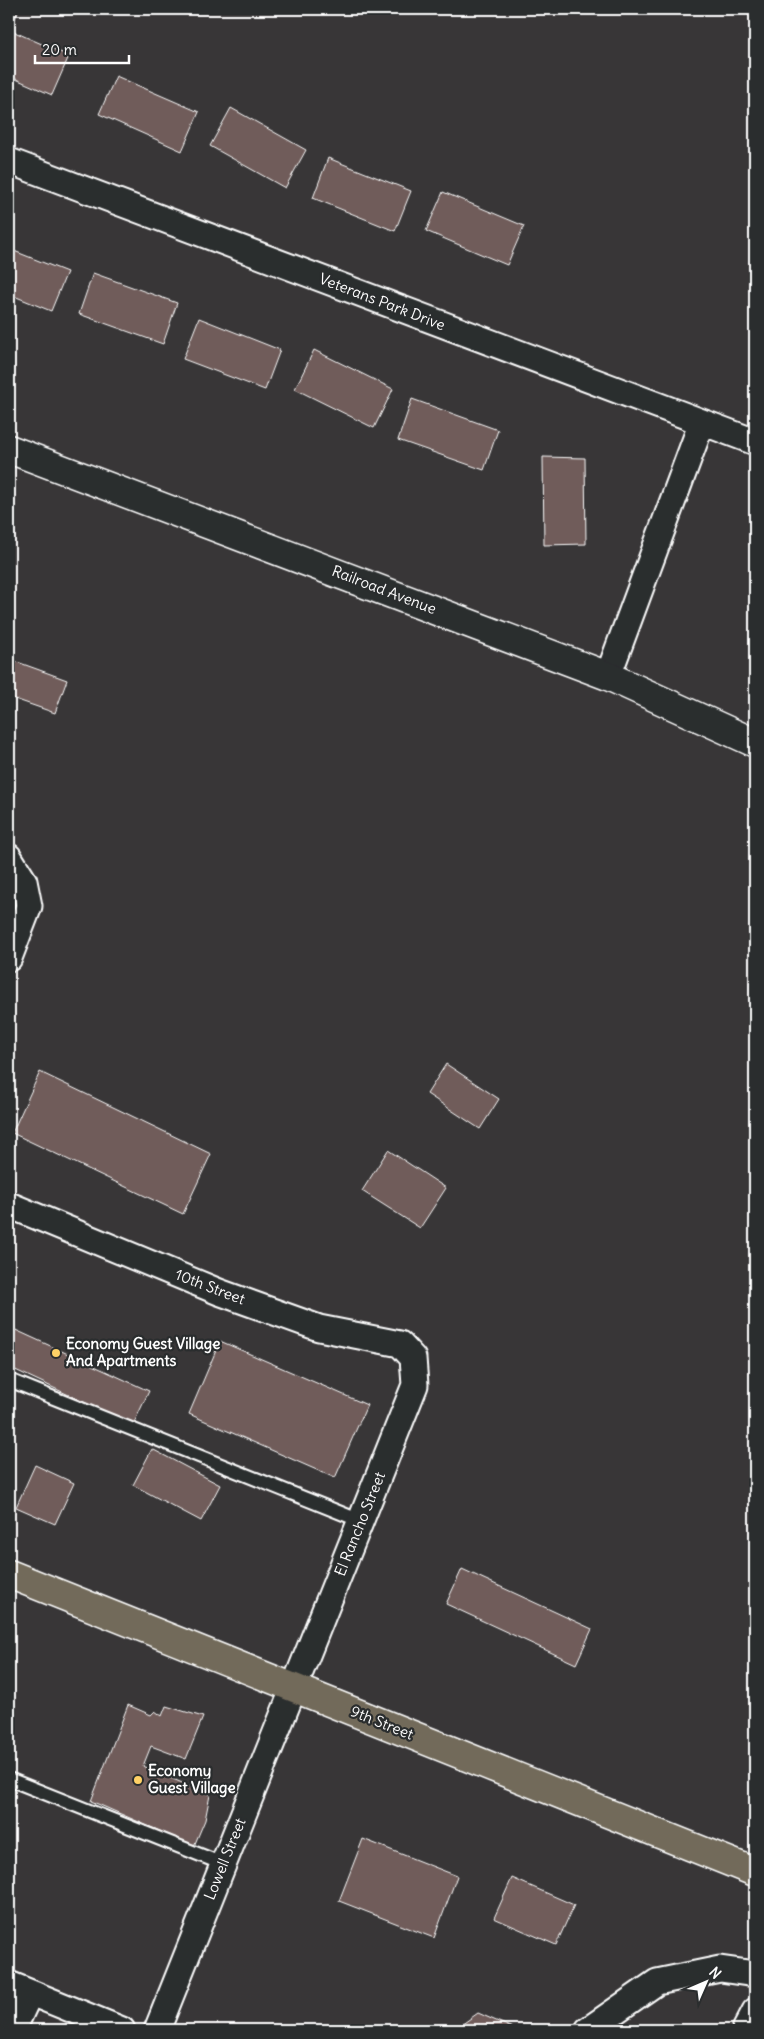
<svg xmlns="http://www.w3.org/2000/svg" width="764" height="2039" viewBox="0 0 764 2039" font-family="Delius,sans-serif">
  <style>
    .building { fill: #6f5c5a; stroke: #fff }
    .lines { fill: none; stroke-linecap: round; stroke-linejoin: round }
    .service-casing { stroke: #fff; stroke-width: 16 }
    .minor-casing { stroke: #fff; stroke-width: 29 }
    .tertiary-casing { stroke: #fff; stroke-width: 31 }
    .primary-casing { stroke: #fff; stroke-width: 31 }
    .service { stroke: #2a2d2e; stroke-width: 12 }
    .minor { stroke: #2a2d2e; stroke-width: 25 }
    .tertiary { stroke: #2a2d2e; stroke-width: 28 }
    .primary { stroke: #726b5a; stroke-width: 28 }
    .poi-dot { fill: #ffd166; stroke: #2a2d2e; stroke-width: 2 }
    .labels { text-anchor: middle; stroke-width: 4.5; stroke-linejoin: round; paint-order: stroke }
    .street-label { font-size: 15px; fill: #fff; stroke: #2a2d2e }
    .poi-label { font-size: 15px; font-weight: bold; fill: #fff; stroke: #2a2d2e; text-anchor: start }
  </style>
  <rect width="100%" height="100%" fill="#383637"/>
  <filter id="ink" filterUnits="userSpaceOnUse"><feTurbulence type="fractalNoise" baseFrequency=".02" numOctaves="2"/><feDisplacementMap in="SourceGraphic" scale="10" xChannelSelector="R" yChannelSelector="G"/><feConvolveMatrix kernelMatrix="1 2 1 2 8 2 1 2 1" color-interpolation-filters="sRGB"/></filter>
  <g filter="url(#ink)">
    <path class="building" d="M9,9H19L10,30L69,56L52,95L9,76Z
      M116,76L199,112L182,151L99,114Z
      M231,108L306,150L285,188L210,146Z
      M328,158L411,191L395,231L313,198Z
      M443,192L524,226L507,265L426,231Z
      M9,249L67,272L51,311L9,294Z
      M93,273L177,303L163,344L79,314Z
      M199,318L280,350L265,390L183,359Z
      M314,350L393,389L374,428L295,389Z
      M412,399L498,430L484,470L398,440Z
      M543,457L585,458L586,544L544,545Z
      M9,659L67,680L55,713L9,697Z
      M446,1064L499,1099L480,1129L427,1094Z
      M40,1072L211,1154L183,1214L12,1133Z
      M388,1150L446,1188L420,1228L362,1191Z
      M9,1327L149,1391L133,1425L9,1367Z
      M220,1341L367,1405L335,1478L189,1414Z
      M152,1449L220,1485L201,1521L133,1485Z
      M35,1465L74,1483L55,1524L16,1507Z
      M462,1569L592,1629L576,1664L446,1604Z
      M128,1705L151,1715L155,1711L162,1716L166,1706L203,1717L186,1759L151,1746L143,1766L210,1795L205,1820L194,1846L91,1801Z
      M363,1839L457,1876L434,1938L339,1901Z
      M512,1878L574,1905L556,1945L494,1918Z
      M478,2013L517,2030H454Z"/>
    <g class="lines">
      <g class="service-casing">
        <path id="service" d="M9,1380L361,1521
          M9,1779L223,1864"/>
      </g>
      <g class="minor-casing">
        <path id="minor" d="M9,161L755,442
          M608,676L702,422
          M9,857L24,881L29,906L9,958
          M9,1205L219,1292L319,1328L400,1344L413,1358L415,1385L157,2030
          M9,1984L122,2030
          M9,2030L16,2023L30,1993
          M588,2030L657,1982L720,1969L755,1974
          M745,2030L755,2011"/>
      </g>
      <g class="tertiary-casing">
        <path id="tertiary" d="M9,449L608,676L755,743"/>
      </g>
      <g class="primary-casing">
        <path id="primary" d="M9,1574L755,1872"/>
      </g>
      <use href="#service" class="service"/>
      <use href="#minor" class="minor"/>
      <use href="#tertiary" class="tertiary"/>
      <use href="#primary" class="primary"/>
    </g>
  </g>
  <g class="poi-dot">
    <circle cx="56" cy="1353" r="5"/>
    <circle cx="138" cy="1780" r="5"/>
  </g>
  <g class="labels">
    <g class="street-label">
      <text transform="translate(382 302) rotate(21)" y="5">Veterans Park Drive</text>
      <text transform="translate(384 590) rotate(21)" y="5">Railroad Avenue</text>
      <text transform="translate(210 1287) rotate(21)" y="5">10th Street</text>
      <text transform="translate(360 1524) rotate(-68)" y="5">El Rancho Street</text>
      <text transform="translate(382 1723) rotate(22)" y="5">9th Street</text>
      <text transform="translate(225 1859) rotate(-68)" y="5">Lowell Street</text>
    </g>
    <g class="poi-label">
      <text x="66" y="1349">Economy Guest Village<tspan x="66" dy="17">And Apartments</tspan></text>
      <text x="148" y="1776">Economy<tspan x="148" dy="17">Guest Village</tspan></text>
    </g>
  </g>
  <rect width="764" height="2039" fill="none" stroke="#2a2d2e" stroke-width="30"/>
  <rect x="15" y="15" width="734" height="2009" fill="none" stroke="#fff" stroke-width="2" filter="url(#ink)"/>
  <g transform="translate(706 1982) rotate(45)" stroke="#2a2d2e" stroke-width="4" paint-order="stroke">
  <path d="M0-4L9 19L0 12L-9 19Z" fill="#ffffff"/>
  <text y="-8" font-size="14" font-weight="bold" text-anchor="middle" fill="#ffffff">N</text>
  </g>
  <path d="M35 55v8h94v-8" fill="none" stroke="#ffffff" stroke-width="2.5"/>
  <text x="42" y="55" font-size="15" fill="#ffffff" stroke="#2a2d2e" stroke-width="4" paint-order="stroke">20 m</text>
</svg>
